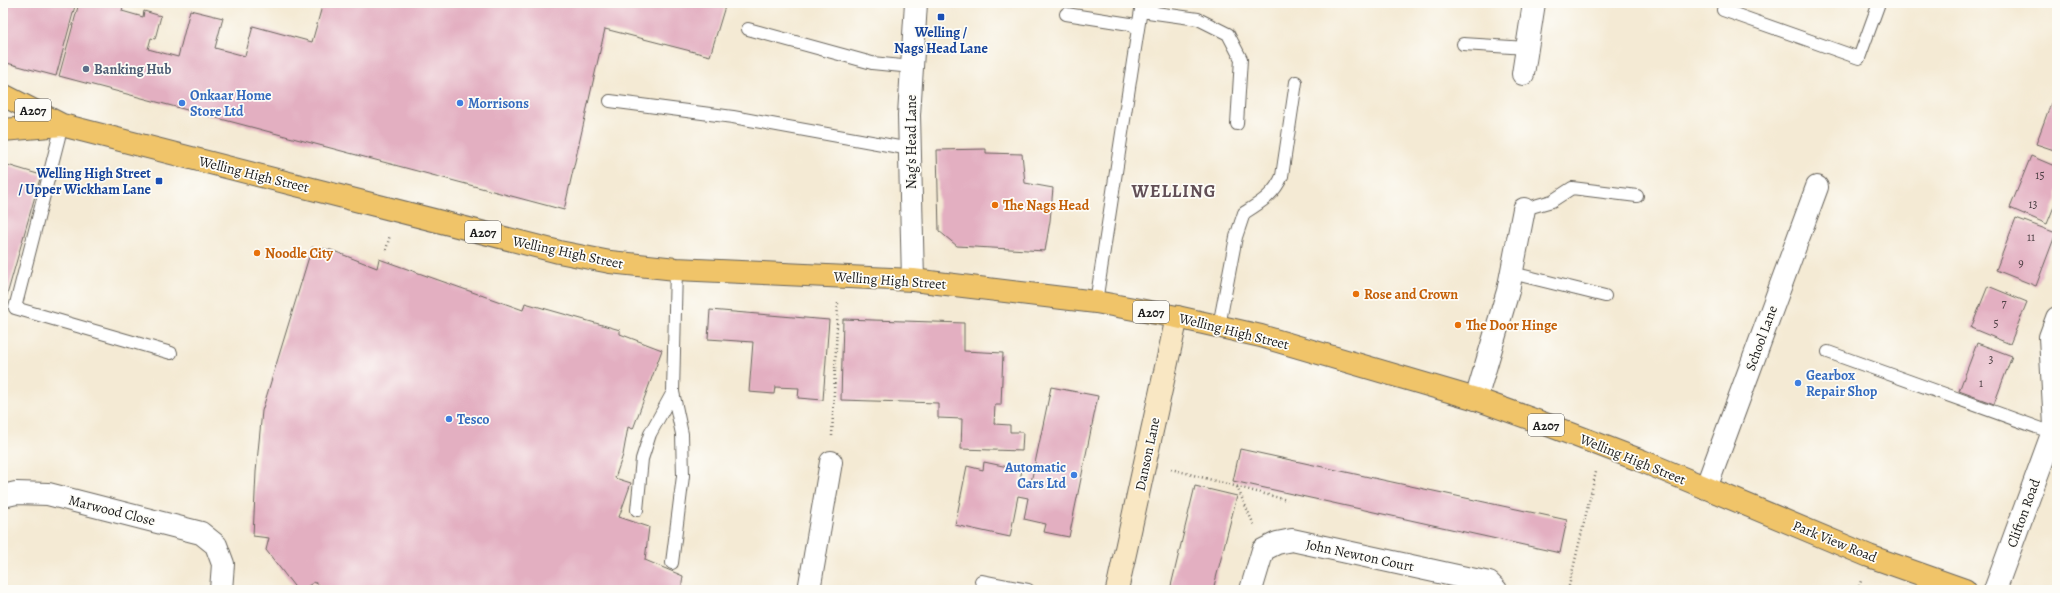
<svg xmlns="http://www.w3.org/2000/svg" width="2060" height="593" viewBox="0 0 2060 593" font-family="Alegreya,serif">
  <style>
    .building { fill: #e3afc1 }
    .lines { fill: none; stroke-linecap: round; stroke-linejoin: round }
    .lane-casing { stroke: #68645c; stroke-width: 14 }
    .street-casing { stroke: #68645c; stroke-width: 24 }
    .secondary-casing { stroke: #68645c; stroke-width: 24 }
    .primary-casing { stroke: #68645c; stroke-width: 24 }
    .path { stroke: #68645c; stroke-width: 2.5; stroke-dasharray: 1 3; stroke-linecap: butt }
    .lane { stroke: #fff; stroke-width: 12 }
    .street { stroke: #fff; stroke-width: 22 }
    .secondary { stroke: #f9e7c3; stroke-width: 22 }
    .primary { stroke: #f0c469; stroke-width: 22 }
    .transit-dot { fill: #1a4fb4; stroke: #fdfcf7; stroke-width: 1.5 }
    .service-dot { fill: #5c6f8a; stroke: #fdfcf7; stroke-width: 1.5 }
    .shop-dot { fill: #3f7fe0; stroke: #fdfcf7; stroke-width: 1.5 }
    .food-dot { fill: #e8710a; stroke: #fdfcf7; stroke-width: 1.5 }
    .labels { text-anchor: middle; stroke-width: 3.5; stroke-linejoin: round; paint-order: stroke }
    .number-label { font-size: 12px; fill: #4e4145 }
    .shield { fill: #fdfcf7; stroke: #605f5e; stroke-width: 1 }
    .shield-label { font-size: 13px; font-weight: bold; fill: #1c1c1c }
    .transit-label { font-size: 14px; font-weight: bold; fill: #164399; stroke: #fdfcf7 }
    .service-label { font-size: 14px; font-weight: bold; fill: #4e5e75; stroke: #fdfcf7; text-anchor: start }
    .shop-label { font-size: 14px; font-weight: bold; fill: #366cbe; stroke: #fdfcf7; text-anchor: start }
    .street-label { font-size: 14px; fill: #1c1c1c; stroke: #fdfcf7 }
    .food-label { font-size: 14px; font-weight: bold; fill: #c56008; stroke: #fdfcf7; text-anchor: start }
    .district-label { font-size: 18px; font-weight: bold; letter-spacing: 1px; fill: #624f56; stroke: #fdfcf7 }
  </style>
  <rect width="100%" height="100%" fill="#fdfcf7"/>
  <filter id="ink" filterUnits="userSpaceOnUse"><feTurbulence type="fractalNoise" baseFrequency=".025" numOctaves="2"/><feDisplacementMap in="SourceGraphic" scale="8" xChannelSelector="R" yChannelSelector="G"/><feConvolveMatrix kernelMatrix="1 2 1 2 8 2 1 2 1" color-interpolation-filters="sRGB"/></filter>
  <filter id="wash" filterUnits="userSpaceOnUse"><feTurbulence type="fractalNoise" baseFrequency=".012" numOctaves="4" result="noise"/><feDisplacementMap in="SourceGraphic" scale="16" xChannelSelector="R" yChannelSelector="G"/><feGaussianBlur stdDeviation="0.9" result="paint"/><feColorMatrix in="noise" values="0 0 0 0 0 0 0 0 0 0 0 0 0 0 0 0 0 1.4 0 .05"/><feComposite in="paint" operator="in"/></filter>
  <g filter="url(#wash)">
    <rect width="100%" height="100%" fill="#f4ead4"/>
    <g id="blocks">
      <path class="building" d="M3,3H66L75,6L56,76L3,62Z
        M79,3H124L122,11L143,17L144,11L161,16L155,39L151,38L148,49L178,57L190,10L223,18L215,48L245,56L253,26L312,42L323,3H726L710,56L605,29L564,210L59,76Z
        M2051,103L2057,105V151L2036,144Z
        M986,149V153L1022,154L1025,183L1053,188L1050,221L1045,251L957,246L939,231L937,150Z
        M2031,156L2057,167V199L2047,224L2010,208Z
        M4,164L41,175L3,309V166Z
        M2016,218L2056,233L2036,286L1996,270Z
        M312,247L331,250L377,268L379,259L523,310L525,303L620,330V334L662,350L633,429L628,427L623,455L615,478L631,483L619,517L649,527L645,560L683,576L681,590H328L314,582L302,590H297L266,550L269,538L253,536L256,472L262,411Z
        M1988,286L2027,302L2010,344L1971,328Z
        M710,310L829,320L823,400L798,398L799,388L775,387L774,394L749,392L753,342L708,339Z
        M843,319L964,323V351L1003,353L1001,405H995L994,424L1010,425V432H1023L1022,451L961,449L962,419L938,418V403L841,400Z
        M1977,343L2012,356L1994,404L1959,391Z
        M1051,387L1098,396L1069,537L1044,532L1046,524L1024,519L1028,498L1018,496L1010,537L955,525L967,466L983,470L984,462L1022,470L1019,484L1030,487Z
        M1240,449L1567,520L1560,553L1233,481Z
        M1195,486L1237,496L1213,590H1170Z"/>
    </g>
  </g>
  <g filter="url(#ink)">
    <use href="#blocks" fill-opacity="0" stroke="#68645c" stroke-width="1"/>
    <g class="lines">
      <g class="lane-casing">
        <path id="lane" d="M1723,10L1859,58L1879,3
          M1141,11L1198,19L1228,34L1241,59L1237,124
          M1066,14L1130,24L1137,29
          M748,29L872,63L912,67
          M1463,44L1527,48
          M610,101L733,117L910,149
          M62,125L15,308L171,353
          M1524,209L1552,201L1572,188L1637,196
          M1512,273L1605,296
          M1096,302L1142,3
          M1219,326L1236,237L1244,213C1260,203 1274,195 1282,176L1296,82
          M1828,352L2053,433
          M637,510L642,459L650,434L673,392
          M672,563L683,476L682,434L673,392L676,269
          M981,581L1028,590"/>
      </g>
      <g class="street-casing">
        <path id="street" d="M1523,74L1534,3
          M913,280L909,115L916,3
          M1476,399L1508,291L1524,209
          M1706,488L1817,187
          M3,496L16,493L48,494L201,533L216,545L223,564L221,590
          M809,590L831,462
          M1251,590L1263,550L1277,543L1292,540L1489,583L1496,590
          M1995,590L2055,426L2050,337L2057,318"/>
      </g>
      <g class="secondary-casing">
        <path id="secondary" d="M1117,590L1177,317"/>
      </g>
      <g class="primary-casing">
        <path id="primary" d="M3,95L62,125L559,252L610,262L676,269L913,280L1029,294L1096,302L1177,317L1261,336L1476,399L1548,425L1642,461L1869,556L1965,590
          M3,130L62,125"/>
      </g>
      <path class="path" d="M386,250L390,235
        M832,436L838,303
        M1171,469L1287,500
        M1237,487L1254,525
        M1568,590L1596,472
        M1858,590L1861,581"/>
      <use href="#lane" class="lane"/>
      <use href="#street" class="street"/>
      <use href="#secondary" class="secondary"/>
      <use href="#primary" class="primary"/>
    </g>
  </g>
  <g class="transit-dot">
    <rect x="937" y="13" width="8" height="8" rx="2"/>
    <rect x="155" y="177" width="8" height="8" rx="2"/>
  </g>
  <circle class="service-dot" cx="86" cy="69" r="4"/>
  <g class="shop-dot">
    <circle cx="182" cy="103" r="4"/>
    <circle cx="460" cy="103" r="4"/>
    <circle cx="1798" cy="383" r="4"/>
    <circle cx="449" cy="419" r="4"/>
    <circle cx="1074" cy="475" r="4"/>
  </g>
  <g class="food-dot">
    <circle cx="995" cy="205" r="4"/>
    <circle cx="257" cy="253" r="4"/>
    <circle cx="1356" cy="294" r="4"/>
    <circle cx="1458" cy="325" r="4"/>
  </g>
  <g class="labels">
    <g class="number-label">
      <text x="2040" y="179">15</text>
      <text x="2033" y="208">13</text>
      <text x="2031" y="241">11</text>
      <text x="2021" y="267">9</text>
      <text x="2004" y="307">7</text>
      <text x="1996" y="327">5</text>
      <text x="1991" y="363">3</text>
      <text x="1981" y="387">1</text>
    </g>
    <g class="shield">
      <rect x="15" y="99" width="36" height="22" rx="3"/>
      <rect x="465" y="221" width="36" height="22" rx="3"/>
      <rect x="1133" y="301" width="36" height="22" rx="3"/>
      <rect x="1528" y="414" width="36" height="22" rx="3"/>
    </g>
    <g class="shield-label">
      <text x="33" y="115">A207</text>
      <text x="483" y="237">A207</text>
      <text x="1151" y="317">A207</text>
      <text x="1546" y="430">A207</text>
    </g>
    <g class="transit-label">
      <text x="941" y="37">Welling /<tspan x="941" dy="16">Nags Head Lane</tspan></text>
      <text x="151" y="178" text-anchor="end">Welling High Street<tspan x="151" dy="16">/ Upper Wickham Lane</tspan></text>
    </g>
    <g class="service-label">
      <text x="94" y="74">Banking Hub</text>
    </g>
    <g class="shop-label">
      <text x="190" y="100">Onkaar Home<tspan x="190" dy="16">Store Ltd</tspan></text>
      <text x="468" y="108">Morrisons</text>
      <text x="1806" y="380">Gearbox<tspan x="1806" dy="16">Repair Shop</tspan></text>
      <text x="457" y="424">Tesco</text>
      <text x="1066" y="472" text-anchor="end">Automatic<tspan x="1066" dy="16">Cars Ltd</tspan></text>
    </g>
    <g class="street-label">
      <text transform="translate(911 142) rotate(-90)" y="5">Nag's Head Lane</text>
      <text transform="translate(254 174) rotate(14)" y="5">Welling High Street</text>
      <text transform="translate(568 252) rotate(12)" y="5">Welling High Street</text>
      <text transform="translate(890 280) rotate(4)" y="5">Welling High Street</text>
      <text transform="translate(1234 331) rotate(14)" y="5">Welling High Street</text>
      <text transform="translate(1761 338) rotate(-70)" y="5">School Lane</text>
      <text transform="translate(1147 454) rotate(-78)" y="5">Danson Lane</text>
      <text transform="translate(1633 459) rotate(22)" y="5">Welling High Street</text>
      <text transform="translate(112 510) rotate(14)" y="5">Marwood Close</text>
      <text transform="translate(2023 513) rotate(-70)" y="5">Clifton Road</text>
      <text transform="translate(1835 541) rotate(22)" y="5">Park View Road</text>
      <text transform="translate(1360 555) rotate(12)" y="5">John Newton Court</text>
    </g>
    <g class="food-label">
      <text x="1003" y="210">The Nags Head</text>
      <text x="265" y="258">Noodle City</text>
      <text x="1364" y="299">Rose and Crown</text>
      <text x="1466" y="330">The Door Hinge</text>
    </g>
    <g class="district-label">
      <text x="1174" y="197">WELLING</text>
    </g>
  </g>
  <rect width="2060" height="593" fill="none" stroke="#fdfcf7" stroke-width="16"/>
</svg>
